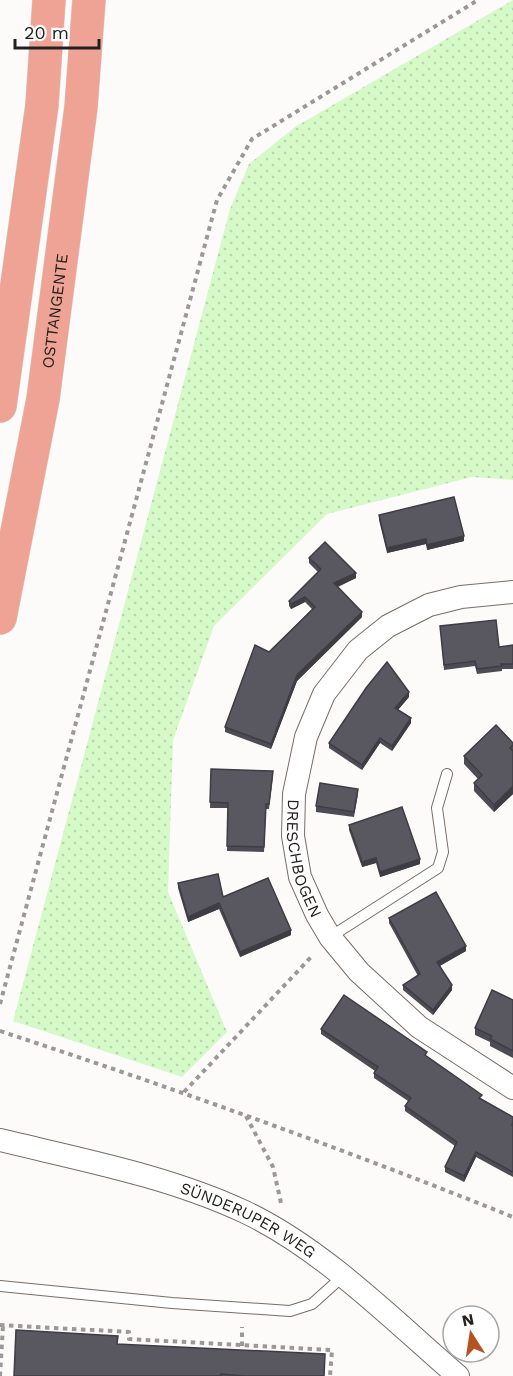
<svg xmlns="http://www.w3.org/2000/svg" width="513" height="1376" viewBox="0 0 513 1376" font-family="'Work Sans',sans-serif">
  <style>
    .grass { fill: url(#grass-dots) }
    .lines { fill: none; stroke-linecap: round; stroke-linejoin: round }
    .lane-casing { stroke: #776d69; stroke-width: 12 }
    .street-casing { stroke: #776d69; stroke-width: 24 }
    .primary-casing { stroke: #d8d7d6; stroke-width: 34 }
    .path { stroke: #9b9897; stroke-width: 4; stroke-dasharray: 4.5 4.5; stroke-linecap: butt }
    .lane { stroke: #fff; stroke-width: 10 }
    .street { stroke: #fff; stroke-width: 22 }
    .primary { stroke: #eea395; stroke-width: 33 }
    .wall { fill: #4d4b53 }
    .shaded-wall { fill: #3e3d43 }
    .building { fill: #595760; stroke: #3e3d43; stroke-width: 1.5 }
    .labels { text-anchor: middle; stroke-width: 6; stroke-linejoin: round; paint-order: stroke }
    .street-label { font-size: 16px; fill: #24201e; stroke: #fff }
  </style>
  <defs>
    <pattern id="grass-dots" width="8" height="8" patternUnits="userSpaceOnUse" patternTransform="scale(1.5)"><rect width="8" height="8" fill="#d6f9c8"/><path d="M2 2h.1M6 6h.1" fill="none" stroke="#b8d5ab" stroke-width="1.8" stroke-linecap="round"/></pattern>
  </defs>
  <rect width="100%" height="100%" fill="#fdfbfa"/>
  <path class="grass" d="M513,0V480L472,477L327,514L214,626L173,740L168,892L227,1032L182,1077L13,1021L230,209L249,164L295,127Z"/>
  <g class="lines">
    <g class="lane-casing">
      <path id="lane" d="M330,937L438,868L443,852L437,808L447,774
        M0,1286L172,1303L290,1311L312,1304L342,1277"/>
    </g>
    <g class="street-casing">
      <g id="street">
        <path id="s1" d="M513,592L461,597L429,605L388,626L358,650L324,694L306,737L294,794L293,836L300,877L317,915L330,937L359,972L419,1027L513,1088"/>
        <path id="s2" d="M0,1140C82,1160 168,1176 245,1212C323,1249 393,1320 458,1376"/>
      </g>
    </g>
    <g class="primary-casing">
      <g id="primary">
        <path d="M0,406L42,105L49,0"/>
        <path id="s3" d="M0,618L43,399L81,107L89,0"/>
      </g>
    </g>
    <path class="path" d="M0,1004L217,200L252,139L478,0
      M0,1031C173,1088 344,1149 513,1217
      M184,1092L313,955
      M246,1116L273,1167L281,1203
      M0,1325L129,1332V1339L332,1350L330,1376
      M242,1346V1327
      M0,1376L3,1325"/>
    <use href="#lane" class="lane"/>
    <use href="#street" class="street"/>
    <use href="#primary" class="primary"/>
  </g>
  <path class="wall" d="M379,515L464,541L427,550L426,544L387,553L379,520Z
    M309,558L356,578L338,587L362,617L297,681L271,749L225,732V727L269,652L312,609L305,602L291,609L289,606V601L318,572L309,563Z
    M440,626L499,647L513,645V669H502V671L477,674L475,666L444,670Z
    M409,697L398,710L411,723L392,751L380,743L362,770L329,748V743Z
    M513,743V794L494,812L474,791V783L478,779L464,764V756Z
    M211,769L273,776L269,809H266L264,852L227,851L228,808H210Z
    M358,794L354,817L316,812V806Z
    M349,825L420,864L380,877L376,863L362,867L349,830Z
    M178,883L223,897L291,935L240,957L219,909L188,922L178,888Z
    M389,918L466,951L440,966L452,990L433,1015L403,990V985L418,976L389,923Z
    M513,1000V1058L490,1046V1042L475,1035V1028Z
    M321,1029L427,1057L482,1099L513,1117V1177L476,1157L464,1182L445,1172V1167L455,1146L405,1111V1106L408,1101L374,1078V1073L375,1071L321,1034Z
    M118,1344L325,1376H14Z"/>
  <path class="shaded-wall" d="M464,536V541L427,550V545Z
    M426,539V544L387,553V548Z
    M356,573V578L334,588V583Z
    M305,597V602L291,609V604Z
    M362,612V617L297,681L271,749V744L297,675Z
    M409,692V697L395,713V708Z
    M411,718V723L392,751V746Z
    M380,738V743L362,770V765Z
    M513,786V794L494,812V805Z
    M376,858V863L362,867V862Z
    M420,859V864L380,877V872Z
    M219,903V909L188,922V917Z
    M291,930V935L240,957V952Z
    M466,946V951L437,967V962Z
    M452,985V990L433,1015V1010Z
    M476,1152V1157L464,1182V1176Z"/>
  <path class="building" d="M454,497L464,536L427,545L426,539L387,548L379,515Z
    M325,542L356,573L334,583L362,612L297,675L271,744L225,727L255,645L269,652L315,607L305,597L291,604L289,601L321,569L309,558Z
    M496,620L499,647L513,645V664H501L502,666L477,669L475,661L444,665L440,626Z
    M387,662L409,692L395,708L411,718L392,746L380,738L362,765L329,743L366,688Z
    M496,725L513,743V745L510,748L513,751V786L494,805L474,783L482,775L464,756Z
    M211,769L273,771L269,804H266L264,847L227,846L228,803L210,802Z
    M320,783L358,789L354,812L316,806Z
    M402,807L420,859L380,872L376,858L362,862L349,825Z
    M218,874L223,897L268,878L291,930L240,952L219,903L188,917L178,883Z
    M436,892L466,946L437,962L452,985L433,1010L403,985L420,974L389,918Z
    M492,990L513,1000V1051L490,1039L492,1036L475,1028Z
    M344,995L427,1052L425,1055L482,1095L479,1098L513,1117V1122L512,1125L513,1126V1172L476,1152L464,1176L445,1167L457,1142L405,1106L411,1098L374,1073L378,1067L321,1029Z
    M16,1330L118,1336L117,1344L325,1354L324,1376H244L221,1374V1376H14Z"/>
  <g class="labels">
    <g class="street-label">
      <text dy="6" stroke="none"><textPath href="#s3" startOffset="312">OSTTANGENTE</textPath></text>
      <text dy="6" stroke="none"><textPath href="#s1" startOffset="396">DRESCHBOGEN</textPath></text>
      <text dy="6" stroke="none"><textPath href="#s2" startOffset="262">SÜNDERUPER WEG</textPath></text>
    </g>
  </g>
  <g transform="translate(471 1334) rotate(348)"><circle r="28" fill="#ffffff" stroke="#a7a6a5" stroke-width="1.5"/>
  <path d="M0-4.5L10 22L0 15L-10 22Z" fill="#b65122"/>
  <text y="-9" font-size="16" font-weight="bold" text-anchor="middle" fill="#24201e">N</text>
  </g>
  <path d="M15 39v9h84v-9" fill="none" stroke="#24201e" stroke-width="3"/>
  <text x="24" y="39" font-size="18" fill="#24201e" stroke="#ffffff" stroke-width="4.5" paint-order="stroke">20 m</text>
</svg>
